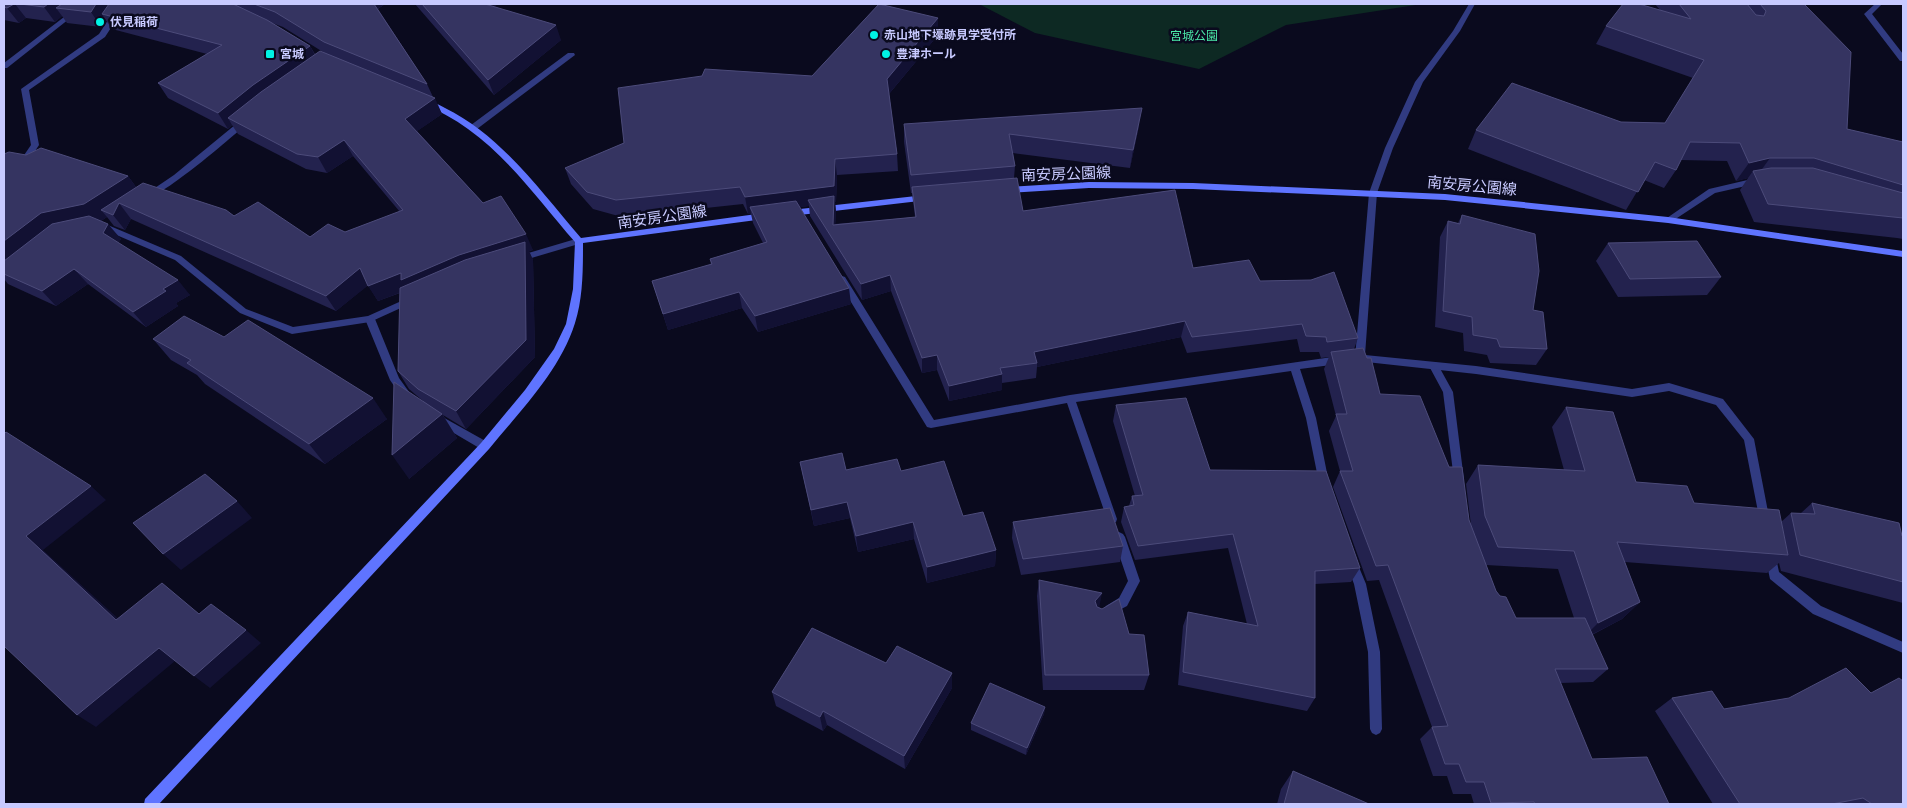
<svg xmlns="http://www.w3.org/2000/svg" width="1907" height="808" viewBox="0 0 1907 808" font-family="Poppins,'Noto Sans JP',sans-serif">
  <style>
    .green { fill: #0d2923 }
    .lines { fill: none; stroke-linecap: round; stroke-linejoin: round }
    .lane { fill: #313b81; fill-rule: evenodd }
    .street { fill: #313b81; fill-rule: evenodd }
    .secondary { fill: #5f74ff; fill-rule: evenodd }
    .wall { fill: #23224e; fill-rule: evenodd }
    .shaded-wall { fill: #121133 }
    .building { fill: #353461; stroke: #4c4b7a }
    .poi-dot { fill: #00f3e4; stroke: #0a0a1e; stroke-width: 2 }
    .labels { text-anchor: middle; stroke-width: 5; stroke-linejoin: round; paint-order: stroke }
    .far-poi-label { font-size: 12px; font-weight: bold; fill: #c8caff; stroke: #0a0a1e; text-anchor: start }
    .far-park-label { font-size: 12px; fill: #4be8a8; stroke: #0a0a1e }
    .street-label { font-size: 15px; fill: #c8caff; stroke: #0a0a1e }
  </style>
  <rect width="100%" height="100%" fill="#0a0a1e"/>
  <path class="green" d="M979,4H1422L1286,25L1199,69L1035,33Z"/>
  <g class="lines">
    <path class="lane" d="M116,4H122L118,17L105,37L29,90L39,145L24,168L4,177V171L18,164L31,145L21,89L99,34L110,17Z
      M1875,4H1882L1872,14L1903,54V61H1900L1864,14Z
      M241,120H247L248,122C237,134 158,200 146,198V194L174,175Z
      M103,223L181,256L246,309L293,327L368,316L408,298L411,297L416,300L414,302L370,322L292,334L240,313L175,260L100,228L99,226L100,224Z
      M579,238L582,239L583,241L582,243L518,262L514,259L515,257Z
      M842,276L845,277L934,420L1070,395L1339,356L1342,357L1344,360L1342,363L1339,364L1300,369L1316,418L1329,483L1328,486L1324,487L1320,486L1319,483L1306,418L1291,371L1076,402L1117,519L1116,522L1112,524L1108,522L1067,403L931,428L927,427L837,279Z
      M1434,362L1437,363L1453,392L1464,480L1463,483L1459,484L1455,483L1454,480L1443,392L1429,366Z
      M1119,532L1123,534L1125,537L1140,581L1127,606L1110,615L1106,614L1104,610L1106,606L1119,598L1128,581L1113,537L1115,534Z
      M1352,558L1356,560L1366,584L1380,652L1382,729L1380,733L1376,735L1372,733L1370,729L1368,652L1354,584L1346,563L1348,560Z"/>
    <path class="street" d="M81,4H88L7,68H4V63Z
      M1469,4H1475L1460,31L1423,82L1393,148L1377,193L1365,355L1476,366L1632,389L1669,383L1723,399L1754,439L1770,522L1769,525L1765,527L1761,525L1760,522L1744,440L1716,405L1669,391L1632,397L1476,374L1357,361L1355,358L1369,193L1385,148L1415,82L1453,31Z
      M568,53H574L575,55L477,129H471V125Z
      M1756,178L1759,179V183L1715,193L1671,222H1665L1664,220L1709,189Z
      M370,316L375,319L399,378L412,396L411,399H403L390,380L365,319Z
      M439,415L489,443L490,446L489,449H481L435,422L434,419L435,416Z
      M1771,551L1775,553L1779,572L1821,606L1903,642V653L1813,614L1770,579L1765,556L1767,553Z"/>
    <path class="secondary" d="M424,100C432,100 439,105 445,108C502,136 541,192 581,238L764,213L768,216L764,219L583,243C583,270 583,298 575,323C560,371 520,411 489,449L159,804H144L145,799L481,443L525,390L554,349L566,324L573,289L575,242C541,203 510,159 468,129C454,119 440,111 424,104Z
      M1089,182L1193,183L1445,194L1668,217L1903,251V257L1668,223L1445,200L1193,189L1089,188L1007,193L1003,190L1007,187Z
      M925,195L928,196V200L791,216L787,213L791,210Z"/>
  </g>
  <path class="wall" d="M4,4H385L378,9L427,84L433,97L442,114L417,131L483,203L533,250L529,251L533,260L535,357L466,429L443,415L457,438L409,479L423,401L409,389L398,371L400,293L378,301L368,285L336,311L131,219L125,230L114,226L107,217L101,221L121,239L118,243L190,295L176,303L178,306L146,327L88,284L56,306L8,284L4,279V154L128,176L136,187L310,237L345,232L400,212L353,156L327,173L306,169L238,134L232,125L228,129L168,98L158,83L207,54L112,29L105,19L101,27L67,23L62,16L55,22L26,18L19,23L4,20ZM272,23L283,27L323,52L315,54L310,46Z
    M415,4H498L494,6L561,40L494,95Z
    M1655,4H1804L1847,129L1903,142V239L1897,238L1754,222L1740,190L1748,178L1736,181L1727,161L1681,160L1676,170L1664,188L1644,180L1626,210L1468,149L1476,130L1621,122L1665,123L1693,78L1596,44L1606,26L1660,10Z
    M938,18V35L889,94L897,154L898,171L837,175L836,202H835L836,212L835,224L915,217L912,193H911L904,142V124L1139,126L1130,168L1013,153L1015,166L1014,178L1023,211L1193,268L1260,281L1358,338L1354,349L1380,394L1469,520L1471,525L1466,484L1478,465L1564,470L1552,427L1566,407L1636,482L1694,503L1781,522L1791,513H1801L1812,503L1903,536V603L1781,571L1779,563L1767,573L1625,562L1640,602L1622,619L1592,635L1608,669L1593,682L1560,683L1592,759L1669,804H1474L1471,794H1453L1447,776H1433L1420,739L1432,727L1379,580L1367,581L1333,487L1340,471L1329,431L1336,416L1324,369L1329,357L1321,358L1319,352H1300L1297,339L1187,353L1181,337L1037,367L1036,378L1002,383V390L949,401L937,370L922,373L891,291L862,300L810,216L809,206L800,207L851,304L758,332L742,308L668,330L652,281L711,265L710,259L763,243L753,223L751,214H748L743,204L622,217L593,209L571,184L565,168L624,143L702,76H812ZM1486,565L1558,569L1574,618H1516L1496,591Z
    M1462,215L1533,310L1547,349L1536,365L1490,363L1487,355L1464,351L1463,333L1435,327L1440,237L1448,221L1458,223Z
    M1608,243L1721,277L1707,295L1618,297L1596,261Z
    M224,337L387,419L325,464L205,384L197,375L171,360L153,339Z
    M1116,405L1210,470L1360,568L1351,582L1315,584V698L1307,711L1178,685L1183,626L1188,612L1247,624L1228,548L1135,560L1121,522L1124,507L1129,506L1132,496H1135L1113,421Z
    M800,462L846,470L963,516L996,550L995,566L927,583L914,539L858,552L850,518L814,526Z
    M1013,522L1123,546L1120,562L1021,575L1012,538Z
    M1039,580L1099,607L1129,634L1149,675L1144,690H1043L1037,596Z
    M886,663L952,673V688L905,769L827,725L823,731L776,706L772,692Z
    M1871,693L1903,804H1713L1655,711L1672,698L1724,709Z
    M1045,707L1044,714L1026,755L971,730V723Z
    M1293,771L1369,804H1277L1281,789Z"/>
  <path class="shaded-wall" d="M14,4H15L26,18L19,23L7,8Z
    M48,4H78L56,8L62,16L55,22L44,7Z
    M96,4H114L102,14L105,19L101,27L91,12Z
    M373,4H385L376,10Z
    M477,4H498L482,16Z
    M938,18V35L888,95L887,79Z
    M556,25L561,40L494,95L488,80Z
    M310,46L318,61L228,118L232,125L228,129L218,113L253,85Z
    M435,98L442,114L413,134L405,119Z
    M1142,108L1139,126L1130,168L1133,150Z
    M344,140L353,156L327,173L318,157Z
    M1770,158L1757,176L1753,171L1748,178L1736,181L1749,163Z
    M835,159L837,175L836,202H835L836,212L835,241L808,200L809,206L753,213L750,207L751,214H748L745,197Z
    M128,176L141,194L119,203L131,219L125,230L113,215L101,210L107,217L99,222L4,274V241L41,213Z
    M108,224L121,239L116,248L103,233Z
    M526,234L533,250L529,251L533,260L535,357L466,429L456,411L407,290L378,301L368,286L401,273L459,255Z
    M360,268L370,284L336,311L326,296Z
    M74,269L88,284L56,306L42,291Z
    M890,275L891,291L862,300L861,284Z
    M178,280L190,295L176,303L178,306L146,327L133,312L163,289Z
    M849,288L851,304L758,332L755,316Z
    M739,292L742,308L668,330L663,314Z
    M1185,321L1181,337L1037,367V363L1034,352Z
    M937,355V370L922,373V358Z
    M1002,374V390L949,401V386Z
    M373,398L387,419L325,464L309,444Z
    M442,414L457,438L409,479L392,455Z
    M91,486L106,500L43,550L133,632L116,620L26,536Z
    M237,501L252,518L181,570L163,554Z
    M847,502L850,518L814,526L811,510Z
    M913,522L914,539L858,552L856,536Z
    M996,550L995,566L927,583V567Z
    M1102,593L1099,609L1091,616L1095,601Z
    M1640,602L1622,619L1581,640L1598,623Z
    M246,630L261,643L210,688L194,676Z
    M159,648L175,661L96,727L77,715Z
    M952,673V688L905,769L904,756Z
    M1045,707L1044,714L1026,755L1027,748Z
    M823,711L827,725L823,731L820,717Z"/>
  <path class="building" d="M4,4H14L7,8L4,7Z
    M20,4H48L44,7Z
    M62,4H96L91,12L56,8Z
    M109,4H233L267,20L310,46L253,85L218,113L158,83L222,45L102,14Z
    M254,4H374L427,84L324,42L275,12Z
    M422,4H485L556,25L488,80Z
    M879,4L938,18L887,79L897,154L835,159L834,186L745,197L740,187L616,200L587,192L565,168L624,143L618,88L702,76L705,69L812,76Z
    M1623,4H1639L1691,19L1679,4H1747L1756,15L1764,16L1766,11L1760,4H1804L1851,52L1847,129L1903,142V185L1814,158H1770L1749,163L1740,143L1690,142L1676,170L1655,162L1638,192L1476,130L1512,83L1621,122L1665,123L1704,60L1606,26Z
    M320,51L435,98L405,119L483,203L501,196L526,234L459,255L401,280V273L368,286L360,268L326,296L119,203L113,215L101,210L143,183L226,210L234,216L258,202L310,237L328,224L345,232L403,210L344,140L318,157L297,154L228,118L261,92Z
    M1142,108L1133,150L1009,134L1015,166L911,175L904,124Z
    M41,148L128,176L84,204L41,213L4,241V154L9,152L26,155Z
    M1771,168H1813L1903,193V218L1768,204L1753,171Z
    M1017,178L1023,211L1175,190L1193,268L1249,260L1260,281L1311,280L1334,272L1358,338L1327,342L1326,337L1306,336L1302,324L1192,337L1185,321L1034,352L1037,363L1000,368L1002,374L949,386L937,355L922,358L890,275L861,284L808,200L834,196L833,225L916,217L912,187Z
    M796,201L849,288L755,316L739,292L663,314L652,281L712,264L710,259L767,242L750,207Z
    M1462,215L1535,234L1539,271L1533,310L1543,312L1547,349L1500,347L1497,339L1473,335L1472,317L1443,311L1448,221L1460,224Z
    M89,216L108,224L103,233L178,280L163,289L166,291L133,312L74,269L42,291L4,274V261L52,224Z
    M1697,241L1721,277L1630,279L1608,243Z
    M525,242L526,340L456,411L418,389L398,371L400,288L465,260Z
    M184,316L224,337L248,320L373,398L309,444L187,363L191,360L153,339Z
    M1363,348L1367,358H1371L1380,394L1420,396L1449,467H1462L1469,520L1496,591L1500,596L1506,597L1516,618H1585L1608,669H1555L1592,759L1647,757L1669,804H1535L1534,802L1491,803L1484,782H1466L1459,764H1445L1432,727L1448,726L1388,565L1376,566L1340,471H1353L1336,414H1347L1331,352Z
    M394,382L442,414L392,455Z
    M1186,398L1210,470L1326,471L1360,568L1315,571V698L1183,672L1188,612L1258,626L1233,534L1138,546L1124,507L1134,505L1132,496L1143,495L1116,405Z
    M1566,407L1613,412L1636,482L1687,486L1694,503L1779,510L1788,555L1617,542L1640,602L1598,623L1574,551L1498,547L1485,516L1478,465L1585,471Z
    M6,432L91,486L26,536L116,620L162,583L199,614L211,604L246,630L194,676L159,648L77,715L4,646V434Z
    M842,453L846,470L897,459L901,471L944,461L963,516L983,512L996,550L927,567L913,522L856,536L847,502L811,510L800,462Z
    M205,474L237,501L163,554L133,523Z
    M1812,503L1899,523L1902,536H1903V582L1800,555L1791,513L1815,514Z
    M1110,508L1123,546L1023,559L1013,522Z
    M1039,580L1102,593L1095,601L1097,607L1102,609L1119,599L1129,634L1144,635L1149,675H1045Z
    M812,628L886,663L897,646L952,673L904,756L823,711L820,717L772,692Z
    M1846,668L1871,693L1899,678L1903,681V804H1872L1863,798L1832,804H1740L1672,698L1712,691L1724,709L1789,698Z
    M990,683L1045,707L1027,748L971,723Z
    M1293,771L1369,804H1284Z"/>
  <g class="poi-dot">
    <circle cx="100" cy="22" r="5"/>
    <circle cx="874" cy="35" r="5"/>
    <rect x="265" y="49" width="10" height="10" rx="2.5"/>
    <circle cx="886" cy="54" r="5"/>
  </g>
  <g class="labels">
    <g class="far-poi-label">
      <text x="110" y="26">伏見稲荷</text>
      <text x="884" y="39">赤山地下壕跡見学受付所</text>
      <text x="280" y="58">宮城</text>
      <text x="896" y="58">豊津ホール</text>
    </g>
    <g class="far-park-label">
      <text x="1194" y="40">宮城公園</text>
    </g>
    <g class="street-label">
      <text transform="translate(1066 174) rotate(-2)" y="5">南安房公園線</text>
      <text transform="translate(1472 186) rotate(5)" y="5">南安房公園線</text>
      <text transform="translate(662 217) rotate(-8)" y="5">南安房公園線</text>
    </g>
  </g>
  <rect width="1907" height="808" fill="none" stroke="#c8caff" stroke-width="10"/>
</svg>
